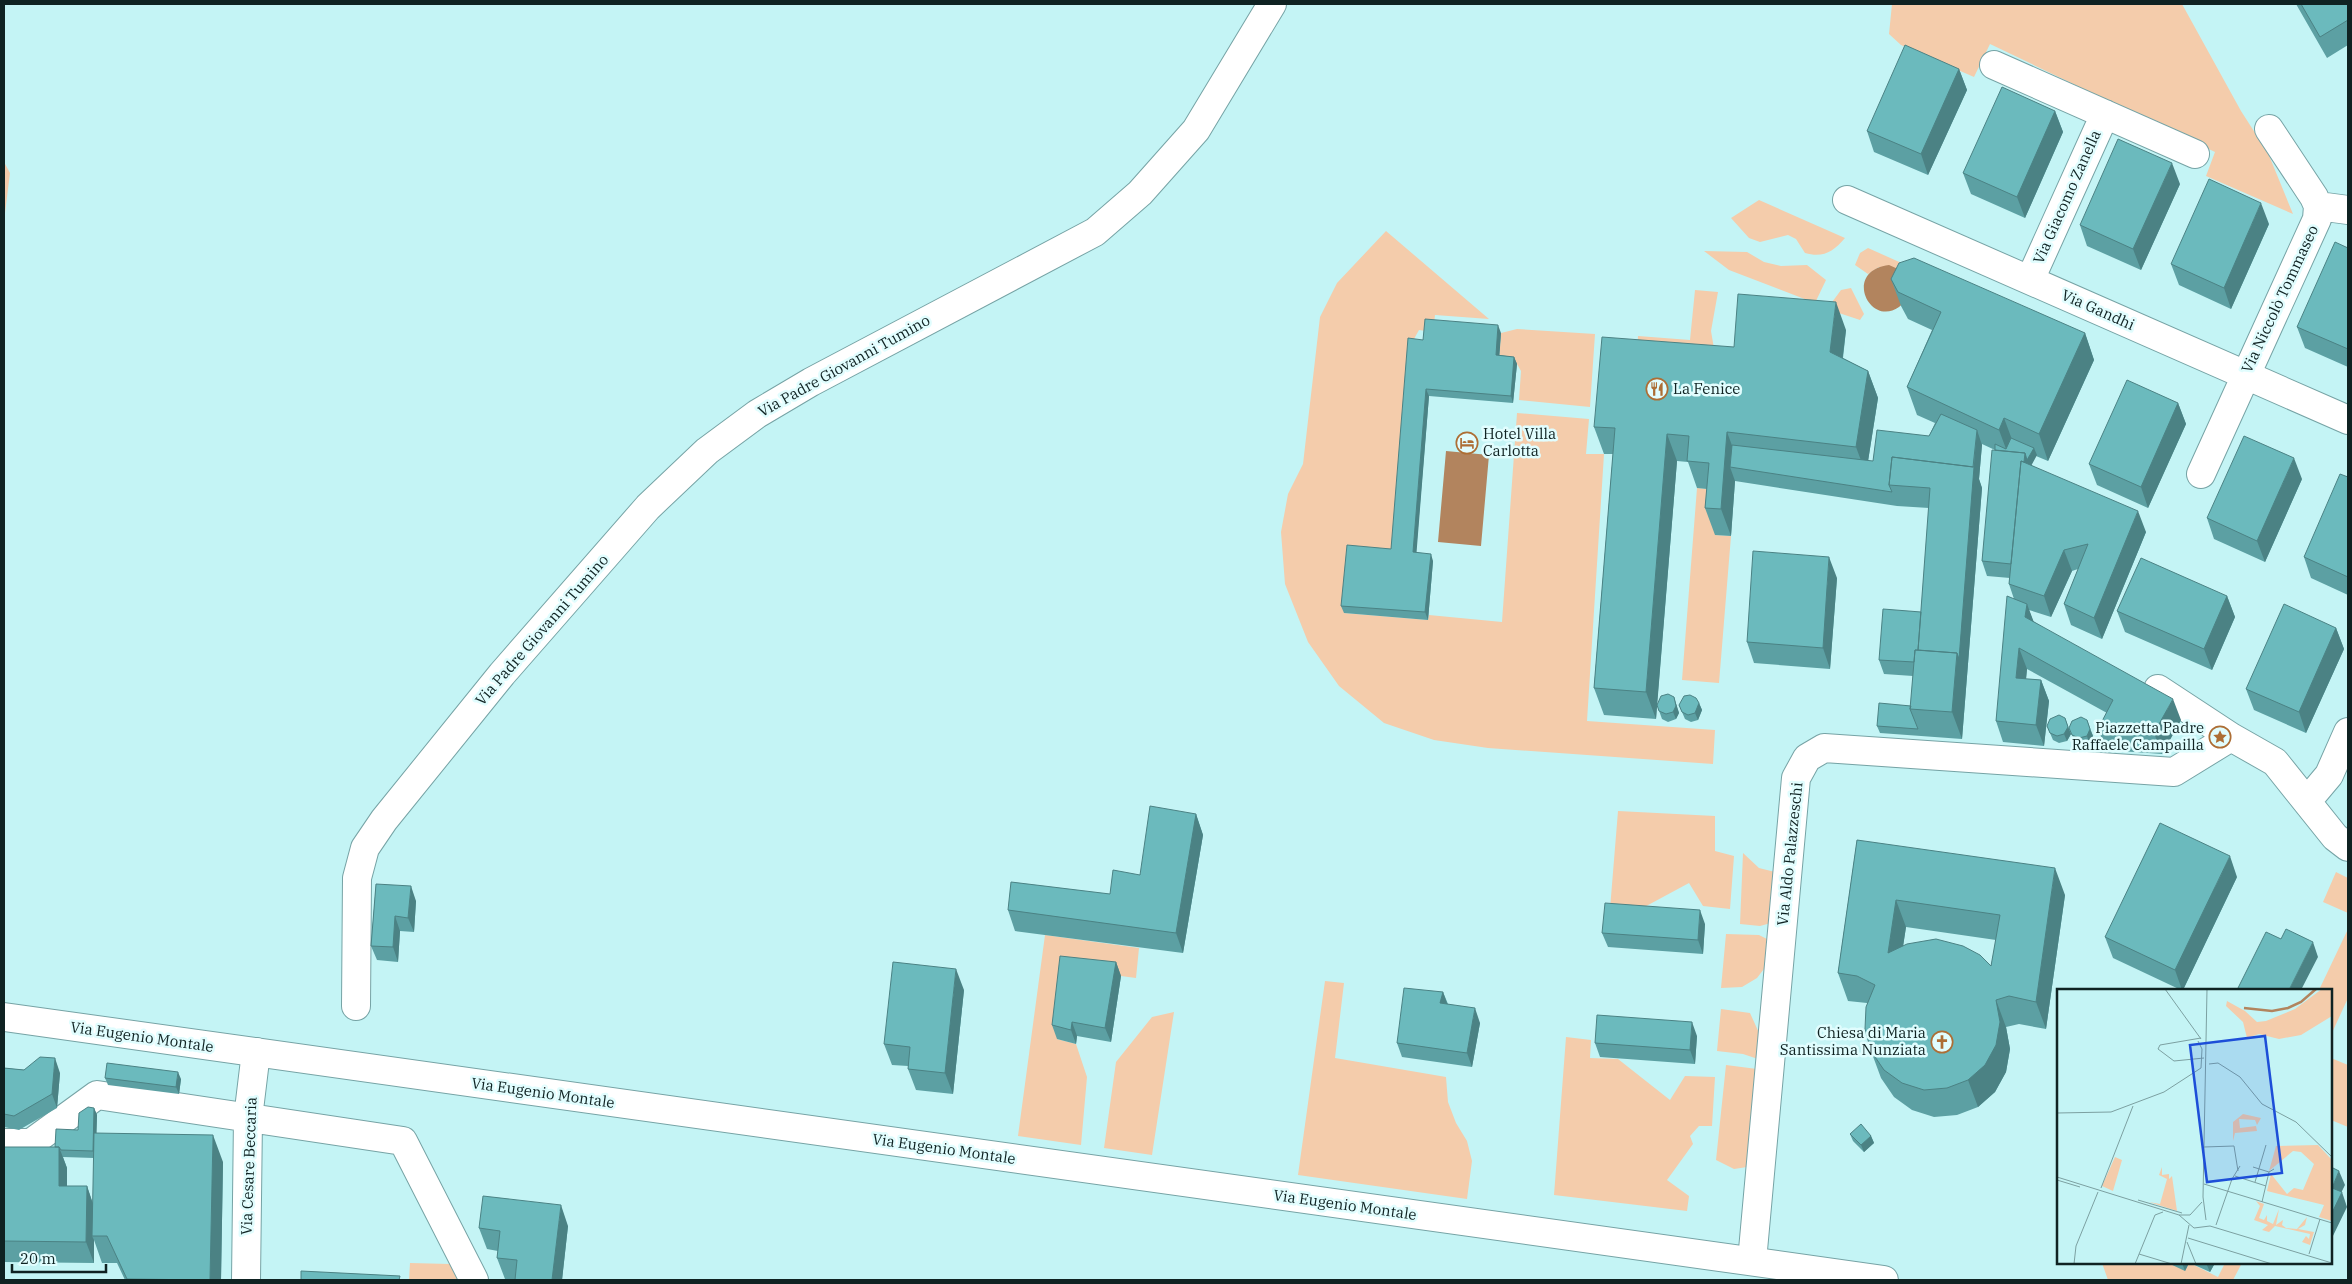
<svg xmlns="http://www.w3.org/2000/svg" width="2352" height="1284" viewBox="0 0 2352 1284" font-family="'IBM Plex Serif',serif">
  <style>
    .green { fill: #f4ccab }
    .water { fill: #b2845e }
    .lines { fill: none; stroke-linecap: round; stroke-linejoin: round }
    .minor-casing { stroke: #76a3a5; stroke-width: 30 }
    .major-casing { stroke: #76a3a5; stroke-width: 30 }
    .minor { stroke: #fff; stroke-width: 28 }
    .major { stroke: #fff; stroke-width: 28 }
    .wall { fill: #5ca0a3; fill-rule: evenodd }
    .shaded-wall { fill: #4b8284 }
    .building { fill: #6bbabd; stroke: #4b8284; fill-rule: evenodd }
    .labels { text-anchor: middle; stroke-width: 5; stroke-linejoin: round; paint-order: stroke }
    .street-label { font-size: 15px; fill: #0f2222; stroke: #e1fdfe }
    .poi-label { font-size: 15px; fill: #0f2222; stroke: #e1fdfe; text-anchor: start }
    .inset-river { fill: none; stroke: #b2845e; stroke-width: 2.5 }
    .inset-road { fill: none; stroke: #7ca0a1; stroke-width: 1 }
    .view { fill: #1d4ed8; fill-opacity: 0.15; stroke: #1d4ed8; stroke-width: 2.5 }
    .inset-edge { fill: none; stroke: #0f2222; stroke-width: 2.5 }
  </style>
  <rect width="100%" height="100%" fill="#c4f4f5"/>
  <path class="green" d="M1892,4H2182L2241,111L2268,153L2293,214L2206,176L2215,152L1990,44L1974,77L1901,45L1889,34Z
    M4,162L10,173L4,221Z
    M1759,200L1845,238C1833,252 1823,258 1805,253L1796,239L1788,235L1760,242L1749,238L1731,218Z
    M1386,231L1489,319L1435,315L1433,332L1419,330L1410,346L1393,556L1344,613L1428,620L1429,615L1502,622L1517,413L1589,419L1586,454H1604L1587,721L1715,730L1713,764L1488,748L1434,740L1384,723L1339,686L1308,642L1285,584L1281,532L1288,494L1303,464L1320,317L1337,283Z
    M1868,248L2020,316L1879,267L1868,274L1855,265L1860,253Z
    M1704,251L1747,252L1764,262L1781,266L1807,265L1826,280L1815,303L1729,270Z
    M1851,288L1864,314L1860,320L1827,309L1841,290Z
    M1695,290L1718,292L1711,331L1718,372L1637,355L1638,336L1690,340Z
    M1517,329L1595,334L1590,407L1519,400L1521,371L1517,364L1499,362L1501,333Z
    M1697,488L1719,490L1715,535L1731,536L1719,683L1682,680Z
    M1618,811L1715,816V851L1734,856L1730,909L1703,906L1689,883L1637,911L1610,909Z
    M1743,853L1759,868L1775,872L1771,923L1760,926L1740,924Z
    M2336,872L2348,878V913L2323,902Z
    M2348,929V998L2331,1035V990H2319Z
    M1726,934L1759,935L1769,940L1767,965L1757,978L1742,987L1721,988Z
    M1045,935L1139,948L1136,978L1121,976L1057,1039L1076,1044L1087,1077L1081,1145L1018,1136Z
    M1325,981L1344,983L1335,1058L1446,1077L1448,1102L1456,1123L1467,1141L1472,1161L1467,1199L1298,1175Z
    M1721,1009L1750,1013L1760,1035L1758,1059L1743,1054L1717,1051Z
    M1174,1012L1152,1155L1104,1148L1116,1062L1152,1017Z
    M1566,1037L1591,1040L1590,1058L1618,1059L1670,1100L1685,1076L1715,1077L1712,1126H1699L1690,1136L1693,1144L1667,1180L1689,1196L1687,1211L1554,1195Z
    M2331,1058L2348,1065V1127L2331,1120Z
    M1726,1065L1757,1069L1747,1167L1734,1169L1716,1160Z
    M410,1263L450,1264L458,1280H409Z
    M2102,1263H2190L2218,1277L2225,1263H2242L2233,1280H2108Z"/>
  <path class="water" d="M1889,265L1898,269L1909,290C1907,295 1904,304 1899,307C1870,328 1842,271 1889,265Z
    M1446,451L1489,455L1481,546L1438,542Z"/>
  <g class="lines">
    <g class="minor-casing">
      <path id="minor" d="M1994,65L2195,154
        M1847,200L2348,420
        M2318,206L2348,210
        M2030,280L2105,114
        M2201,474L2317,219L2318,206L2314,197L2269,129
        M2158,689L2231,737L2275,762L2335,837L2348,847
        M2308,800L2329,775L2348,732
        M356,1006L357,878L365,848L384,820L502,674L648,507L707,451L757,414L811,382L1095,232L1140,193L1196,130L1272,4
        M4,1143H31L97,1095L403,1141L474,1280
        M1752,1261L1796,778L1807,758L1824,748L2174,772L2231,737
        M246,1280L248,1118L256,1052"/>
    </g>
    <g class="major-casing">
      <path id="major" d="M4,1017L1884,1280"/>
    </g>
    <use href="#minor" class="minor"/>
    <use href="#major" class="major"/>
  </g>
  <path class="wall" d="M2296,4H2348V45L2327,58Z
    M1959,69L1967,90L1928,175L1874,152L1867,131Z
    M2055,111L2063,132L2025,218L1971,194L1963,173Z
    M2180,184L2141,270L2087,246L2080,225Z
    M2269,224L2231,309L2179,285L2171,264Z
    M2348,248V367L2305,348L2297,327Z
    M1891,279L2085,333L2094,360L2048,461L2036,456L2031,465L2146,532L2102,639L2071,625L2064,604L2078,569L2072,571L2051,617L2029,610L2033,621L2181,720L2162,754L2106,750L2098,729L2107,713L2027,669L2026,679L2041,680L2049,701L2044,746L2003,742L1996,721L2014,599L2009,584L2010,578L1987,576L1982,561L1995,450L1982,444L1979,479L1982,488L1962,739L1880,733L1877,726L1911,706L1913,676L1884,674L1879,660L1921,612L1929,508L1897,506L1735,481L1731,536L1715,535L1705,508L1707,489L1697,488L1688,462L1677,461L1657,704H1676L1679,713L1676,719L1668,722L1662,719L1657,705L1656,719L1604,715L1594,688L1613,454H1604L1594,427L1734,347L1846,330L1843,358L1868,371L1878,398L1868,461H1873L1929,436L1935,423L1917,415L1907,387L1932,330L1908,319L1901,306Z
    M1501,333L1499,355L1514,357L1517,364L1513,403L1429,396L1416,552L1433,561L1428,620L1344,613L1341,606L1391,549L1423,340Z
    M2178,403L2186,424L2148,508L2097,485L2089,464Z
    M2348,477V595L2311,578L2304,557Z
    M2302,479L2265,562L2214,539L2207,518Z
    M1837,578L1830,669L1754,663L1747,642Z
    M2227,596L2235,617L2212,670L2125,632L2117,611Z
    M2336,628L2344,649L2306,733L2254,710L2246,689Z
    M1699,703L1702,710L1698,720L1691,722L1685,719L1679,705Z
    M2065,718L2071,734L2067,741L2059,743L2053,740L2047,726Z
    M2087,720L2093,736L2089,743L2081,745L2075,742L2069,728Z
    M1196,814L1203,835L1183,953L1015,931L1008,910L1110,894L1140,875Z
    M1857,840L2065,895L2046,1029L2019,1024L2006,1027L2010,1049L2006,1072L1995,1092L1978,1107L1957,1115L1934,1117L1912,1110L1894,1097L1881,1078L1871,1051L1867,1003L1848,1001L1838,973ZM1906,927L1996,940L1991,966L1903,946Z
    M2237,877L2183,990H2181L2113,958L2105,937Z
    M376,884L416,901L414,932L400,931L398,962L377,960L371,946Z
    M1705,924L1703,954L1608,947L1602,933Z
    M1116,962L1121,976L1111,1042L1077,1036L1076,1044L1057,1039L1052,1025Z
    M964,990L953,1094L916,1090L908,1069V1066L892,1065L884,1044Z
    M1443,992L1448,1004L1480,1023L1472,1067L1402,1057L1397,1043Z
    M1697,1036L1695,1064L1600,1057L1595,1043Z
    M4,1068L60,1073L57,1108L19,1130L4,1127Z
    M105,1078L181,1079L179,1094L108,1085Z
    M94,1108L97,1115L96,1133L223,1162L221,1280H125L117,1263H102L94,1240V1263L4,1262V1147H55L78,1130ZM63,1157L94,1158L93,1204L87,1186H67V1168Z
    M1850,1134L1871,1136L1874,1143L1864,1152L1853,1141Z
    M568,1226L562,1280H515L505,1279L497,1258L498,1251L487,1249L479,1228Z
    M2168,1263H2189L2185,1271Z
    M2190,1263H2215L2210,1272Z"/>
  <path class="shaded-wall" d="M1959,69L1967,90L1928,175L1921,154Z
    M2055,111L2063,132L2025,218L2017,197Z
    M2172,163L2180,184L2141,270L2133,249Z
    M2261,203L2269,224L2231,309L2224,288Z
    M1836,302L1846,330L1840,379L1830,352Z
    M1498,325L1501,333L1499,362L1496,355Z
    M2085,333L2094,360L2048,461L2039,434Z
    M1514,357L1517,364L1513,403L1511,396Z
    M1868,371L1878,398L1866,474L1856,447Z
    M1426,389L1429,396L1416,559L1413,552Z
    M2178,403L2186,424L2148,508L2141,487Z
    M2004,418L2014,445L2009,457L1999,430Z
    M1977,430L1982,445L1979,479L1982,488L1962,739L1952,712Z
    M1727,432L1737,459L1730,467L1735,481L1731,536L1721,509Z
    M1667,434L1677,461L1656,719L1646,692Z
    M2034,448L2037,455L2030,468L2027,460Z
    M2025,453L2030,468L2014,564Z
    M2294,458L2302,479L2265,562L2257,541Z
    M2138,511L2146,532L2102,639L2094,618Z
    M2064,550L2072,571L2051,617L2044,596Z
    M1431,554L1433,561L1428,620L1425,612Z
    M1829,557L1837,578L1830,669L1823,648Z
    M2227,596L2235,617L2212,670L2204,649Z
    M2027,604L2035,625L2025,617Z
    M2336,628L2344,649L2306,733L2299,712Z
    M2019,648L2027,669L2024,699L2016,678Z
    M2041,680L2049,701L2044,746L2036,725Z
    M1674,697L1679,713L1676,719L1673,712Z
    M2173,699L2181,720L2162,754L2154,733Z
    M1699,703L1702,710L1698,720L1695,713Z
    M2068,727L2071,734L2067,741L2064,734Z
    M2090,729L2093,736L2089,743L2087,736Z
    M1196,814L1203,835L1183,953L1176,933Z
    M2230,856L2237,877L2183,990H2182L2175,970Z
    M2055,868L2065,895L2046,1029L2036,1002Z
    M411,886L416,901L414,932L408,918Z
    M1896,900L1906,927L1898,980L1888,953Z
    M1700,910L1705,924L1703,954L1698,940Z
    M395,916L400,931L398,962L393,947Z
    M2313,942L2318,957L2301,990H2289Z
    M1116,962L1121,976L1111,1042L1105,1028Z
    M956,969L964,990L953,1094L945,1073Z
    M1443,992L1448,1006L1440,1003Z
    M1996,1000L2006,1027L2010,1049L2006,1072L1995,1092L1978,1107L1968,1080Z
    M1475,1008L1480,1023L1472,1067L1467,1053Z
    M1072,1022L1077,1036L1076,1044L1071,1030Z
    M1692,1022L1697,1036L1695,1064L1690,1050Z
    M55,1058L60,1073L57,1108L52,1094Z
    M178,1072L181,1079L179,1094L176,1087Z
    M94,1108L97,1115L96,1158L93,1151Z
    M213,1135L223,1162L221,1280H210Z
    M1871,1136L1874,1143L1864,1152L1861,1145Z
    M59,1147L67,1168V1207L59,1186Z
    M2331,1147L2333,1153L2331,1158Z
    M2339,1171L2345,1185L2338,1199L2342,1192L2347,1207L2331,1240L2332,1188Z
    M87,1186L94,1207L92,1236L94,1240V1263L86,1242Z
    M561,1205L568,1226L562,1280H552Z
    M2182,1263H2189L2185,1271Z
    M2206,1263H2215L2210,1272Z"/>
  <path class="building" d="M2301,4H2348V20L2320,37Z
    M1905,45L1959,69L1921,154L1867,131Z
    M2002,87L2055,111L2017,197L1963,173Z
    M2118,139L2172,163L2133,249L2080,225Z
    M2209,179L2261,203L2224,288L2171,264Z
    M2335,242L2348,248V349L2297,327Z
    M1914,258L2085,333L2039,434L2004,418L1999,430L1907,387L1941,312L1898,292L1891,279L1899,263Z
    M1738,294L1836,302L1830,352L1868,371L1856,447L1727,432L1721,509L1705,508L1709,463L1687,461L1689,436L1667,434L1646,692L1594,688L1615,428L1594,427L1602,337L1734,347Z
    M1425,319L1498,325L1496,355L1514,357L1511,396L1426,389L1413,552L1431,554L1425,612L1341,606L1347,545L1391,549L1408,338L1423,340Z
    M2127,380L2178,403L2141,487L2089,464Z
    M1941,414L1977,430L1973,467L1892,457L1889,485L1892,492L1730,467L1732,445L1873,461L1877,430L1929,436Z
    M2244,436L2294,458L2257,541L2207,518Z
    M2011,438L2034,448L2027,460L2025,453L1995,450V444L2006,449Z
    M1992,450L2025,453L2024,462L2021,461L2011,564L1982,561Z
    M1892,457L1974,467L1959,659L1957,653L1918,650L1930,488L1889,485Z
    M2021,461L2138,511L2094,618L2064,604L2088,544L2064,550L2044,596L2009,584Z
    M2340,474L2348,477V577L2304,557Z
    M1753,551L1829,557L1823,648L1747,642Z
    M2141,558L2227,596L2204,649L2117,611Z
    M2007,596L2027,604L2025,617L2173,699L2154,733L2098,729L2113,700L2019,648L2016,678L2041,680L2036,725L1996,721Z
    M2284,604L2336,628L2299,712L2246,689Z
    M1883,609L1921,612L1918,650H1915L1914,662L1879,660Z
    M1915,650L1957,653L1952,712L1910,709Z
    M1668,694L1674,697L1676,706L1673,712L1666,714L1659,711L1657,705L1661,696Z
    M1690,695L1696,698L1699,703L1695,713L1688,715L1682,712L1679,705L1684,696Z
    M1879,703L1911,706L1910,709L1918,729L1877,726Z
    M2059,715L2065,718L2068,727L2064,734L2057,736L2050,733L2047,726L2050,719Z
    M2081,717L2087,720L2090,729L2087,736L2079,738L2072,735L2069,728L2072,721Z
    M1150,806L1196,814L1176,933L1008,910L1011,882L1110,894L1113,870L1140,875Z
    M2160,823L2230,856L2175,970L2105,937Z
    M1857,840L2055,868L2036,1002L2009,996L1996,1000L2000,1022L1996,1045L1985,1065L1968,1080L1947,1088L1924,1090L1902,1083L1884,1070L1871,1051L1865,1029L1866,1007L1875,985L1857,976L1838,973ZM1896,900L2000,915L1991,966L1980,955L1963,946L1936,939L1907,944L1888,953Z
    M376,884L411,886L408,918L395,916L393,947L371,946Z
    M1605,903L1700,910L1698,940L1602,933Z
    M2286,929L2313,942L2289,990H2237L2266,932L2281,939Z
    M1060,956L1116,962L1105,1028L1072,1022L1071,1030L1052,1025Z
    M893,962L956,969L945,1073L908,1069L910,1047L884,1044Z
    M1404,988L1443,992L1440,1003L1475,1008L1467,1053L1397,1043Z
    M1597,1015L1692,1022L1690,1050L1595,1043Z
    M40,1057L55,1058L52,1094L14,1116L4,1114V1068L24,1070Z
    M107,1063L178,1072L176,1087L105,1078Z
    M88,1107L94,1108L93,1151L61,1150L59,1147H55L56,1129L78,1130L79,1113Z
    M1861,1124L1871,1136L1861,1145L1850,1134Z
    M94,1133L213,1135L210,1280L127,1279L107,1236H92Z
    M4,1147H59V1186H87L86,1242L4,1241Z
    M2331,1167L2339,1171L2332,1188L2342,1192L2331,1215Z
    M483,1196L561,1205L552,1280H515L517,1260L497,1258L500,1231L479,1228Z
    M301,1271L400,1276L399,1280H301Z"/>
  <defs>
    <g id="restaurant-ring" transform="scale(1.125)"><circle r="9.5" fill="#e1fdfe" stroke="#ad6e35" stroke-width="1.5"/><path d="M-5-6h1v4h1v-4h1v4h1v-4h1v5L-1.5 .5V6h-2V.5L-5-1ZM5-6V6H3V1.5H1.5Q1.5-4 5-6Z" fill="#ad6e35"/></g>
    <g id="hotel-ring" transform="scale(1.125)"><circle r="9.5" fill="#e1fdfe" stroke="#ad6e35" stroke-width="1.5"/><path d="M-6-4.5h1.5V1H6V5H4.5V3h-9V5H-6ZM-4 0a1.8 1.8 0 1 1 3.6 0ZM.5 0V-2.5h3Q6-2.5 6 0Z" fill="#ad6e35"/></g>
    <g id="sight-ring" transform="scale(1.125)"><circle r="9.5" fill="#e1fdfe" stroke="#ad6e35" stroke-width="1.5"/><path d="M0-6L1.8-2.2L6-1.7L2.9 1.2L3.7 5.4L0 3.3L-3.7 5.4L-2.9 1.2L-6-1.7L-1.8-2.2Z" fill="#ad6e35"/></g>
    <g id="church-ring" transform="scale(1.125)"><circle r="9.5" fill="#e1fdfe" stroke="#ad6e35" stroke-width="1.5"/><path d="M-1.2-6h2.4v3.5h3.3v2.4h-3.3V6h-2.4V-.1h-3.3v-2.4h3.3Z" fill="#ad6e35"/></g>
  </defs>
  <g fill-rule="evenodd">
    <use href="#restaurant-ring" x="1657" y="389"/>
    <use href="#hotel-ring" x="1467" y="443"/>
    <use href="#sight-ring" x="2220" y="737"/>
    <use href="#church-ring" x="1942" y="1042"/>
  </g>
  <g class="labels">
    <g class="street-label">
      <text transform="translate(2067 197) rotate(-66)" y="5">Via Giacomo Zanella</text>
      <text transform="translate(2280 299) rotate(-65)" y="5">Via Niccolò Tommaseo</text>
      <text transform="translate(2098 310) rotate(24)" y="5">Via Gandhi</text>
      <text transform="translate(844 366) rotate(-29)" y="5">Via Padre Giovanni Tumino</text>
      <text transform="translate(542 630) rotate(-49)" y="5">Via Padre Giovanni Tumino</text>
      <text transform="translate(1790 854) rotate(-84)" y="5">Via Aldo Palazzeschi</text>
      <text transform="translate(142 1037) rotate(8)" y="5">Via Eugenio Montale</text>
      <text transform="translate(543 1093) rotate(8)" y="5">Via Eugenio Montale</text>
      <text transform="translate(944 1149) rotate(8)" y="5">Via Eugenio Montale</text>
      <text transform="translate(249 1166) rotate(-88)" y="5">Via Cesare Beccaria</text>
      <text transform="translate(1345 1205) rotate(8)" y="5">Via Eugenio Montale</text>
    </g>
    <g class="poi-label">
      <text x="1673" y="394">La Fenice</text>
      <text x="1483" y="439">Hotel Villa<tspan x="1483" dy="17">Carlotta</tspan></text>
      <text x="2204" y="733" text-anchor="end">Piazzetta Padre<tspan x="2204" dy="17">Raffaele Campailla</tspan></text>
      <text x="1926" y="1038" text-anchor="end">Chiesa di Maria<tspan x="1926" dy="17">Santissima Nunziata</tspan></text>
    </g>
  </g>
  <g transform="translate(2057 989)">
    <rect width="275" height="275" fill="#c4f4f5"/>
    <path d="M265,0H275V27L244,46L222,50L202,45L190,49L186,33L169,17L170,12L188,22L200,33L209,32L238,20ZM186,125L204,129L200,136L198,131L182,130L183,139L199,137L200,142L178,144L176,152V133ZM261,156L275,171V232L262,228L267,216L210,202L214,185L230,205L237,199L246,201L257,175L244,163L236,162L212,182L219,157ZM58,168L65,171L56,202L45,197ZM105,178V186L112,185V190L115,187L120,222L92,213L103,215L110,190L102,186ZM199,212L207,215L202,229L207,231L210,226V232L216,235L222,220L219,236L226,231L225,236L229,239L240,240L250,228L248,236L241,240L257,243L253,256L245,253L249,247L252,250L253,245L218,237L212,243L205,241L211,236L197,231L203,217Z" fill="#f4ccab"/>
    <path class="inset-river" d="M187,19L215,22L231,19L244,13L259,0"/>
    <path class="inset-road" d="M108,0L144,50M144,49L103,56L101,60L117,72L147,69M152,75L161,74L183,88L205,115L239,133L275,168M0,124L54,123L107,103L144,79L145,60L141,52M147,158L177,157L181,182M196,178L212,183L217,180M178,187L209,197M0,188L122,226H133L145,213M0,191L23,198M198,193L209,156M147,195L275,234M44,199L76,117M81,211L125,224M205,213L212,183M122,226L137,239L153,237L275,274M149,231L146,208L150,0M159,236L175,190L183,177M131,249L215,275M130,253L139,275M82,265L115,275M252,265L263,230M17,275L19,257L41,203M78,275L98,226L106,223M124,275L132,236"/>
    <path class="view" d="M208,47L225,184L150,193L133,56Z"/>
    <rect width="275" height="275" class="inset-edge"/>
  </g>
  <rect width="2352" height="1284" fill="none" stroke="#0f2222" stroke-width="10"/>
  <path d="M12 1264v8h94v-8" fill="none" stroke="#0f2222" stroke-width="2.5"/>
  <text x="20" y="1264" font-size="15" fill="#0f2222" stroke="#e1fdfe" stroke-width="4" paint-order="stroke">20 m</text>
</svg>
